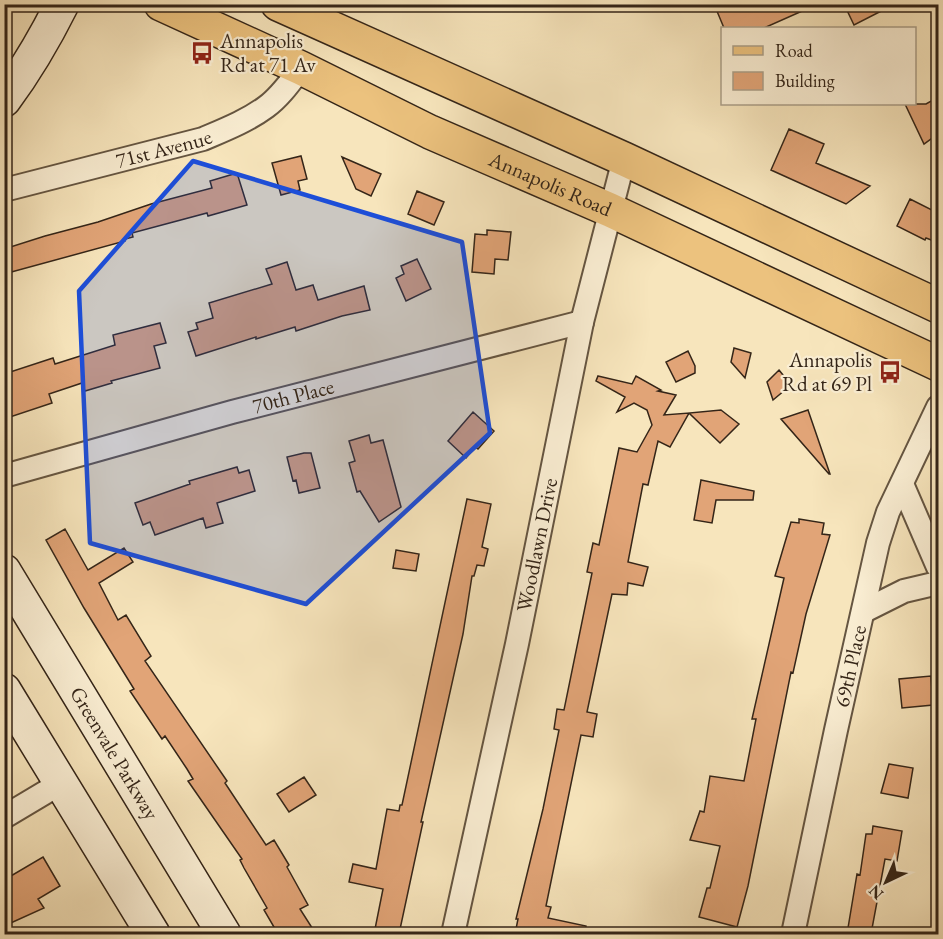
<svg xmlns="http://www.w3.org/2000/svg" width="943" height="939" viewBox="0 0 943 939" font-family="'EB Garamond',serif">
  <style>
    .building { fill: #e1a477; stroke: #342518; stroke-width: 1.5 }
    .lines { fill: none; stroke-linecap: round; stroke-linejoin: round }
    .street-casing { stroke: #655541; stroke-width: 26 }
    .secondary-casing { stroke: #342518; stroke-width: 36 }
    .primary-casing { stroke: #342518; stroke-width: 36 }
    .street { stroke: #faeed3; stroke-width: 22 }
    .secondary { stroke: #faeed3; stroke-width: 33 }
    .primary { stroke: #ecc27e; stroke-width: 33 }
    .marked { fill: #1d4ed8; fill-opacity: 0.2; stroke: #1d4ed8; stroke-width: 4.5; stroke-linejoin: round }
    .labels { text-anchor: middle; stroke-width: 4.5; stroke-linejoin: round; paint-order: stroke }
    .poi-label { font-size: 21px; fill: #342518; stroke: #faeed3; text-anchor: start }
    .street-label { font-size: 21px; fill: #342518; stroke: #faeed3 }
  </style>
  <rect width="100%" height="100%" fill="#f7e5bc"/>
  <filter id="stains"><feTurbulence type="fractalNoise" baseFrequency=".00333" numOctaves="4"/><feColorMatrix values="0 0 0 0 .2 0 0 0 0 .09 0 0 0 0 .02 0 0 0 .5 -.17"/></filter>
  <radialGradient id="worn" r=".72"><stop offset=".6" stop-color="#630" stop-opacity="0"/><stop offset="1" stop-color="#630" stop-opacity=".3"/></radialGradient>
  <path class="building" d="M714,4H818L764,28H724Z
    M844,4H895L854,25Z
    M933,100L939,112V133L924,144L905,104H926Z
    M789,129L824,144L816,163L870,186L846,204L771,170Z
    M301,156L307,179L298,181L300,190L281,195L272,163Z
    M342,157L381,174L371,196L356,189Z
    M237,173L247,205L208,216L207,213L132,233L133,237L125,239V241L4,274V249L45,236L98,222L151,204L212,188L210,181Z
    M417,191L444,202L434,225L408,214Z
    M910,199L934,211L933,213L939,216V243L926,238L925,240L897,226Z
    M487,230L511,232L508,260L495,259L494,274L472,272L475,234L487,235Z
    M417,259L431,289L406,301L396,278L404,274L401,266Z
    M287,262L296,290L313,285L318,300L364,286L370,310L342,316L296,331L295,327L256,339V337L196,356L188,332L198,329L196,323L213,318L209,303L272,284L266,269Z
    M160,323L166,343L154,346L160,368L111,381L112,383L85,391L82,383L49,394L52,403L4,419V374L53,358L55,364L115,345L113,335Z
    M734,348L751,353L745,378L731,362Z
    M688,351L695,366V373L676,382L666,362Z
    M779,370L791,385L773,400L767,382Z
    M598,376L632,384L636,376L661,390L658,391L676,395L664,415L689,413L670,447L658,441L648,485L643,484L628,562L648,567L643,586L628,583L627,595L612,594L587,712L597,714L593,737L581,735L546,906L551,907L548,918L586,926L585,934H515L518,919H516L543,809L559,730L554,729L557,709L564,710L592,573L587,572L593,543L599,545L619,448L637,452L652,425L647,410L634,403L617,412L625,397L596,381Z
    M721,410L739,424L720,443L689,413Z
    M808,410L830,474H829L781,419Z
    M473,412L494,431L478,449L475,447L466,458L448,441Z
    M369,435L371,443L383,440L401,507L379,522L360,491L357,492L349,463L355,461L349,441Z
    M304,453H311L320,488L299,493L296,480L293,481L287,457Z
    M237,467L239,473L249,470L255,491L217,503L223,523L206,528L203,518L155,535L150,522L143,525L135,503L190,484L189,481Z
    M701,480L754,491L753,500H716L712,523L694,520Z
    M467,499L491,504L482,547L488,549L484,566L477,565L474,576H472L463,634L421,822H423L399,934H374L383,889L349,882L353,864L376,869L387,809L399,811L400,805H402Z
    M799,519L824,523L822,534L830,535L806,614L793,673L791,672L748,886L737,927L699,917L707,888H710L720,846L690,840L700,811L704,812L710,776L744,781L756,719H752L784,578L775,576L791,522L799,523Z
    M65,529L88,570L124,548L133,562L99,583L118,620L126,615L151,656L145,661L227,781L225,783L266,845L274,840L289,865L287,867L308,905L300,909L316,934H278L264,910L267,908L244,868L240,860L242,859L188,781L193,779L187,769L165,736L162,739L130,691L134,689L84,608L46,540Z
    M396,550L419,554L416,571L393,568Z
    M931,676L933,705L902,708L899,679Z
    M889,764L913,768L908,798L881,793Z
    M304,777L316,795L289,812L277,794Z
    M873,826L902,831L897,861L885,859L871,934H847L857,874L860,875L866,834H872Z
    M43,857L60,886L38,899L44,908L4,926V880Z"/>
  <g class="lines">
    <g class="street-casing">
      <g id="street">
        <path id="s1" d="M4,190L203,139C224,130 247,121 266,107C280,97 291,81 301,68"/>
        <path id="s2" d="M4,476L232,412L582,322"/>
        <path d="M902,484L938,567"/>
        <path d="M864,611L904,591L938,583"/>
        <path d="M4,817L61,783"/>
        <path id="s3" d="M453,934L517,644L582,322L624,159"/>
        <path id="s4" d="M793,934L836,730L878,543L888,512L938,407"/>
      </g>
    </g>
    <g class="secondary-casing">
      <g id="secondary">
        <path d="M4,100C27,69 45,38 62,4"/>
        <path id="s5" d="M4,571L224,934"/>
        <path d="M4,690L153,934"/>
      </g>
    </g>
    <g class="primary-casing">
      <g id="primary">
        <path id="s6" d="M161,4L301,68L430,132L610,210L938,364"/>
        <path d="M278,4L624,159L938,306"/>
      </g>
    </g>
    <use href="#street" class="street"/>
    <use href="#secondary" class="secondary"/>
    <use href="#primary" class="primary"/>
  </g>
  <path class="marked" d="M193,161L462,242L490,433L306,604L90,543L79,291Z"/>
  <defs>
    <g id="bus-bare" transform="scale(1.8)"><path d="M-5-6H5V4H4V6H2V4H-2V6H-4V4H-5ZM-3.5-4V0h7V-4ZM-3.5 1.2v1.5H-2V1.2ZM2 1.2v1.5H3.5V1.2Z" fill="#8f2418" stroke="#faeed3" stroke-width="2.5" paint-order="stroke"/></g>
  </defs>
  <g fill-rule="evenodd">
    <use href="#bus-bare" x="202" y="53"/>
    <use href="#bus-bare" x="890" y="372"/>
  </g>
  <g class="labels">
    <g class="poi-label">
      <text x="220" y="48">Annapolis<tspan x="220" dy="24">Rd at 71 Av</tspan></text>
      <text x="872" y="367" text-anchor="end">Annapolis<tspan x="872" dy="24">Rd at 69 Pl</tspan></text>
    </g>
    <g class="street-label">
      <text dy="7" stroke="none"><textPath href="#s1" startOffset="165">71st Avenue</textPath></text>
      <text dy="7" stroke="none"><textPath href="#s6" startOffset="429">Annapolis Road</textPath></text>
      <text dy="7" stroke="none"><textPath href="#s2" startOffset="300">70th Place</textPath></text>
      <text dy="7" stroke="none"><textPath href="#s3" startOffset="398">Woodlawn Drive</textPath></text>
      <text dy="7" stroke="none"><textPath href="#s4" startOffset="274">69th Place</textPath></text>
      <text dy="7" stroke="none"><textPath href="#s5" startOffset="213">Greenvale Parkway</textPath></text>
    </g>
  </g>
  <rect width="943" height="939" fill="none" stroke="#f7e5bc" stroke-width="24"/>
  <rect x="6" y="6" width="931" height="927" fill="none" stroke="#342518" stroke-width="3"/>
  <rect x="12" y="12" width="919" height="915" fill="none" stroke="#342518" stroke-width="1.5"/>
  <rect x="721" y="27" width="195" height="78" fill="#faeed3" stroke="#ab9e88" stroke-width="1.5"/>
  <rect x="733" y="46" width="30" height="9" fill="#ecc27e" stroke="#ab9e88" stroke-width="1.5"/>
  <text x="775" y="57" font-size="18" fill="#342518">Road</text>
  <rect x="733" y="72" width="30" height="18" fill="#e1a477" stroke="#ab9e88" stroke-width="1.5"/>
  <text x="775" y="87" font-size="18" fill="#342518">Building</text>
  <g transform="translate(886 882) rotate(224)" stroke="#faeed3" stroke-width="4.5" paint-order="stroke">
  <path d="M0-4.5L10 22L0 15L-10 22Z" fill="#342518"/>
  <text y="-9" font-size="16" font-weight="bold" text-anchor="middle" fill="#342518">N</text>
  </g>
  <rect width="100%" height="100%" filter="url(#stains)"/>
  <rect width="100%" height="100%" fill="url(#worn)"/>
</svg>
